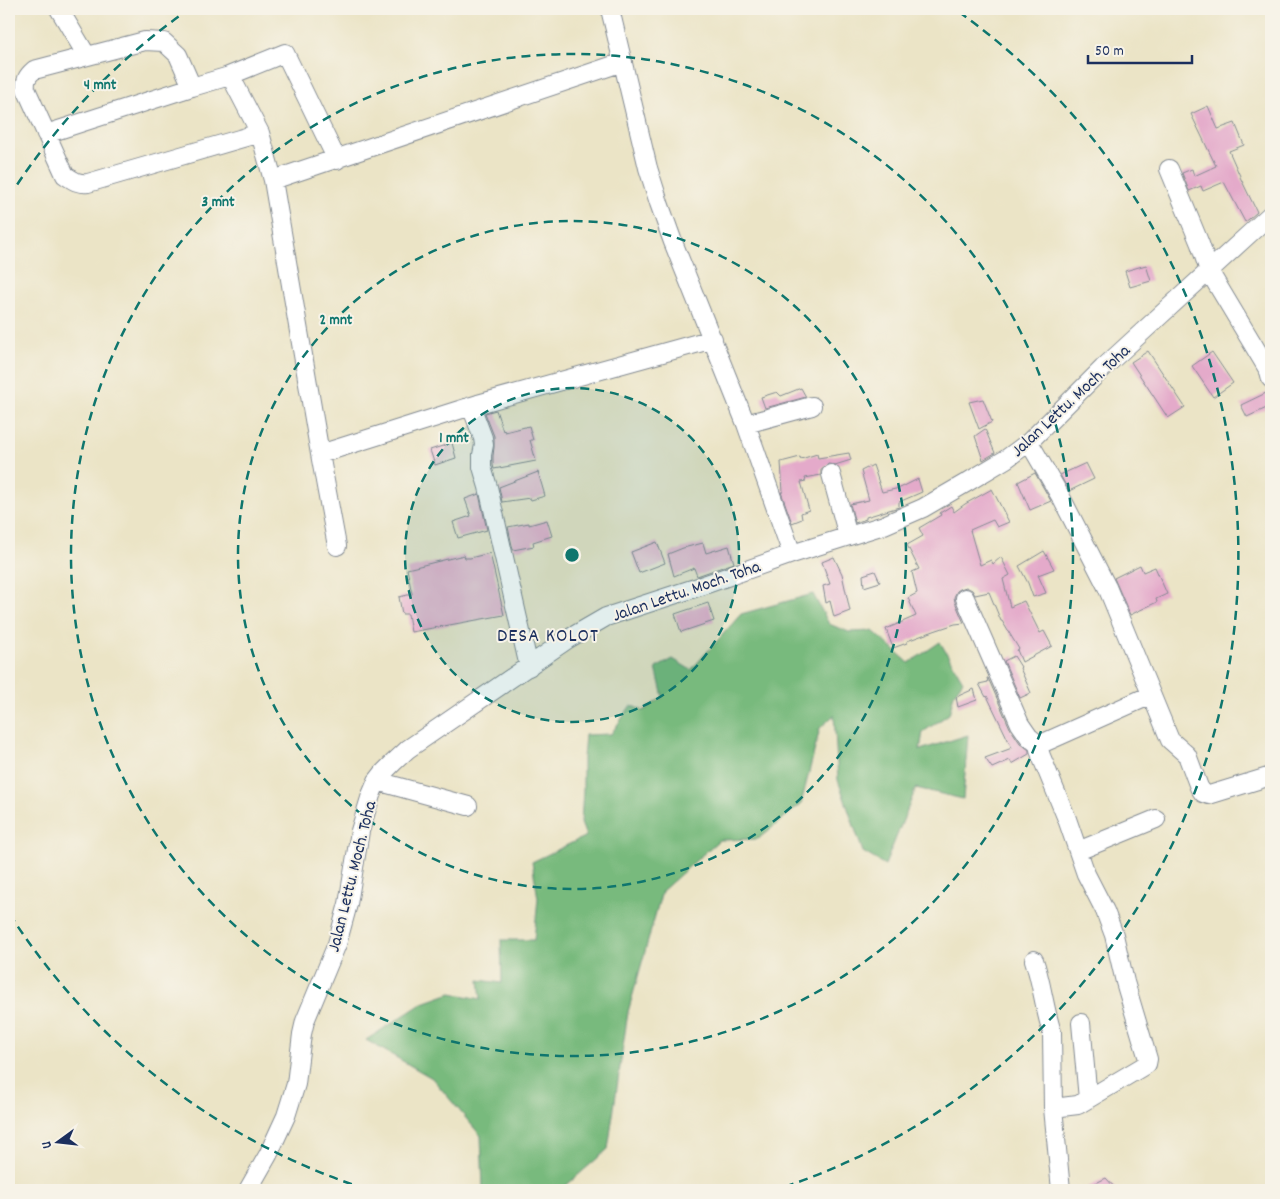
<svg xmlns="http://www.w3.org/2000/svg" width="1280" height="1199" viewBox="0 0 1280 1199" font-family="Dekko,sans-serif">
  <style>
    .forest { fill: #78ba7d; stroke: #4a746e }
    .building { fill: #e4aaca }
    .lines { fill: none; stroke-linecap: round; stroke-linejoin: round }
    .minor-casing { stroke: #838a92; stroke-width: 20 }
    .minor { stroke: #fff; stroke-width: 18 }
    .ring { fill: none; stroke: #0f766e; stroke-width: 2.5; stroke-dasharray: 9 6 }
    .labels { text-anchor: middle; stroke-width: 4; stroke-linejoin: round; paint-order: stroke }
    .street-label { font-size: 18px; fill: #1b2f5e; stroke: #f7f3e8 }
    .quarter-label { font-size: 20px; letter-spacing: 1px; fill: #1b2f5e; stroke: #f7f3e8 }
    .centre { fill: #0f766e; stroke: #f7f3e8; stroke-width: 2.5 }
    .ring-label { font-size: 15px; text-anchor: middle; font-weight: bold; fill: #0f766e; stroke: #f7f3e8; stroke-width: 4; stroke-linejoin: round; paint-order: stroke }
  </style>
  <rect width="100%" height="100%" fill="#f7f3e8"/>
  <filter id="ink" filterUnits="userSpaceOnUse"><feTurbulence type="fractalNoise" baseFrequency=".02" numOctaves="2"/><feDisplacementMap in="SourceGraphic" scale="10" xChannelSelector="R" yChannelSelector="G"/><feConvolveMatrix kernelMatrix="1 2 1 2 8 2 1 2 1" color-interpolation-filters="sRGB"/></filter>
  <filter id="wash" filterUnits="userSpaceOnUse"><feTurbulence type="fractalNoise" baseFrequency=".0096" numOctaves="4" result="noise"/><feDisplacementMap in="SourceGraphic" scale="20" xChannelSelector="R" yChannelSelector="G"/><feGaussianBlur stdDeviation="1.12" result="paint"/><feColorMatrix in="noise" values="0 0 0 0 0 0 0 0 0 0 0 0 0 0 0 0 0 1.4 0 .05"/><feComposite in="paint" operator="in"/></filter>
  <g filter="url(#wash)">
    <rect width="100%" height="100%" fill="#ebe4c6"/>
    <path class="forest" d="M813,594L829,624L849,632L873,631L909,663L940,642L963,681L954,694L949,714L923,732L920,750L968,735L963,799L916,788L885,865L863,852L838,780L834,715L820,728L801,804L758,839L719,840L662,891L628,1012L608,1149L561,1190H483L481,1136L432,1078L366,1040L423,1003L451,993L481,999L479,980L502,983L501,940H534L538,898L532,862L586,836L581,823L583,790V758L585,735L611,734L631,705L643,711L663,697L656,668L673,659L691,670L741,614Z"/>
    <g id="blocks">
      <path class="building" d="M1208,106L1218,129L1235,123L1244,145L1229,151L1240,176V177L1257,212L1249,219L1245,222L1224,182L1203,191L1201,186L1189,191L1182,173L1192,169L1194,176L1216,166L1191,114Z
        M1146,265L1151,281L1130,287L1125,271Z
        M1148,351L1185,407L1168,418L1131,362Z
        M1212,352L1233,383L1213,397L1192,366Z
        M801,388L806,397L765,408L761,397L777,392L781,396Z
        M1266,393L1271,406L1247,417L1241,405Z
        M983,399L992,422L979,429L969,402Z
        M496,410L503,431L504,430L505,432L529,426L533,440H530L536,461L494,469L493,465V456L494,447V436L485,413Z
        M985,429L995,453L983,460L975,436Z
        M452,443L456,458L435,465L430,450Z
        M849,453L851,460L835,465L828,464L821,469V475L805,478L806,481L801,482L809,510L801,513L802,519L792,523L781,492H783L781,462L800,457L801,459L817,454L818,458Z
        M1086,463L1094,479L1069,491L1060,475Z
        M873,465L882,492L900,488L918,479L922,492L899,502V507L866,517V519L855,523L850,504L869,500L861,471Z
        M538,472L545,496L531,500L530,498L502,502L499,487Z
        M1035,473L1051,501L1030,510L1018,482Z
        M992,489L1009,522L997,527L993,520L970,530L980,565L991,560L993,564L1001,557L1010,575L1003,579L1010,607L1024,601L1040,633L1044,631L1052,646L1022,662L1017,650L1019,649L1002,621H1001L989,592L975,595L972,590L966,587L960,589L957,591L954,597L955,602L964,623L955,624L934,631L907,641V643L893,648L886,629L916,616L908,598L917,593L912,572L919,569L907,545L923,536L919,528L941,515L940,513L951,506L954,512L965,504Z
        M479,494L487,530L458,538L453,522L471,516L465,499Z
        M547,520L552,536L533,542L534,546L513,550L508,527L529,523V525Z
        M657,542L665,563L639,573L631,552Z
        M703,543L706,553L729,546L734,563L697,576L694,568L674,576L668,554L683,548Z
        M1044,551L1054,569L1038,575L1046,593L1033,597L1028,583L1019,566Z
        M490,553L504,615L411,632L408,614H402L399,597L412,594L407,569L464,555L465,558H470Z
        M834,557L842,574L850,611L834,617L830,601L826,603L823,586L830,584L822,562Z
        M1140,565L1143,572L1155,567L1167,594L1156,599L1157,602L1130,615L1114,578Z
        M875,571L880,582L864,587L863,575Z
        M708,603L714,621L681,632L675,614Z
        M1014,656L1021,667L1020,668L1031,693L1020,698L1004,661Z
        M987,678H988L1010,728L1020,743L1029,750V754L1012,764L1010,760L992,768L985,758L1012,748L987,696L986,697L979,684L988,682Z
        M974,689L977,700L958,707L956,697Z
        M1106,1178L1117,1190H1082Z"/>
    </g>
  </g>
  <g filter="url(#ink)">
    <use href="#blocks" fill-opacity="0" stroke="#838a92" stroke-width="1"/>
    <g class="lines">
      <g class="minor-casing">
        <path id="minor" d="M59,9L87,56
          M610,9L648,168L659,203L673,242L746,424L792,554
          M226,77L285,53L337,160
          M192,87L178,55L164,42L145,41L34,70C27,76 25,80 26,89L65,175C74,181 78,184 88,183L260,133
          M46,134L192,87L226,77L233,81L260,133L273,180L623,62
          M1169,169L1200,244L1209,271L1269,371L1271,379
          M273,180L320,454
          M471,406L483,438L484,445L482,455V467L488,487L529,667
          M746,424L812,406
          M1029,442L1062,499L1107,587L1170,740L1187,755L1199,787L1203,793L1209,795L1271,776
          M831,474L848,536
          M337,546L320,454L478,404L713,339
          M965,598L1020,724L1029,737L1040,746
          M377,781L468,806
          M1078,851L1156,819
          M1034,960C1042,983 1044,1008 1052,1032L1053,1108L1061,1190
          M1081,1023L1088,1099
          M1053,1108L1078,1105L1147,1064L1148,1059L1125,982L1114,935L1105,911L1086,874L1067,819L1041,756L1039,749L1043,743L1050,740L1151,695
          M248,1190L268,1155L286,1116L296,1084L302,1034L305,1021L337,944L348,904L360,831L371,795L377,781L384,772L394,762L408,749L568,639L606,617L701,586L792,554L884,525L923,508L966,483L1006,459L1029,442L1103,368L1271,214"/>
      </g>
      <use href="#minor" class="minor"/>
    </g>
  </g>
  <circle cx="572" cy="555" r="167" fill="#0f766e" fill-opacity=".12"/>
  <g class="ring">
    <circle cx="572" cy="555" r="167"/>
    <circle cx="572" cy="555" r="334"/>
    <circle cx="572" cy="555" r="501"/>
    <path d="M366 1189A667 667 0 0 1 9 913M9 197A667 667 0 0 1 185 12M959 12A667 667 0 0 1 778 1189"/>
  </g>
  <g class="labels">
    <g class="street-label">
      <text transform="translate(1070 400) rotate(-43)" y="6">Jalan Lettu. Moch. Toha</text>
      <text transform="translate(686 590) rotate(-19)" y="6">Jalan Lettu. Moch. Toha</text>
      <text transform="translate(351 876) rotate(-76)" y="6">Jalan Lettu. Moch. Toha</text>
    </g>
    <g class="quarter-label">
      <text x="548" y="641">DESA KOLOT</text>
    </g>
  </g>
  <circle cx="572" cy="555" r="8" class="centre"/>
  <g class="ring-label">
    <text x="100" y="89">4 mnt</text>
    <text x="218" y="206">3 mnt</text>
    <text x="336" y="324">2 mnt</text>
    <text x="454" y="442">1 mnt</text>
  </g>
  <rect width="1280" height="1199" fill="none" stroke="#f7f3e8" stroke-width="30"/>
  <g transform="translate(58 1142) rotate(255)" stroke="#f7f3e8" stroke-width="4" paint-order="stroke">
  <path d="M0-4L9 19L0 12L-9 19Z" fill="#1b2f5e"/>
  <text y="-8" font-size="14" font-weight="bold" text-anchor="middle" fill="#1b2f5e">U</text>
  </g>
  <path d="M1088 55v8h104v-8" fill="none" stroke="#1b2f5e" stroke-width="2.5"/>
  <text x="1095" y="55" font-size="15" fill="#1b2f5e" stroke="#f7f3e8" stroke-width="4" paint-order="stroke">50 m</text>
</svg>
